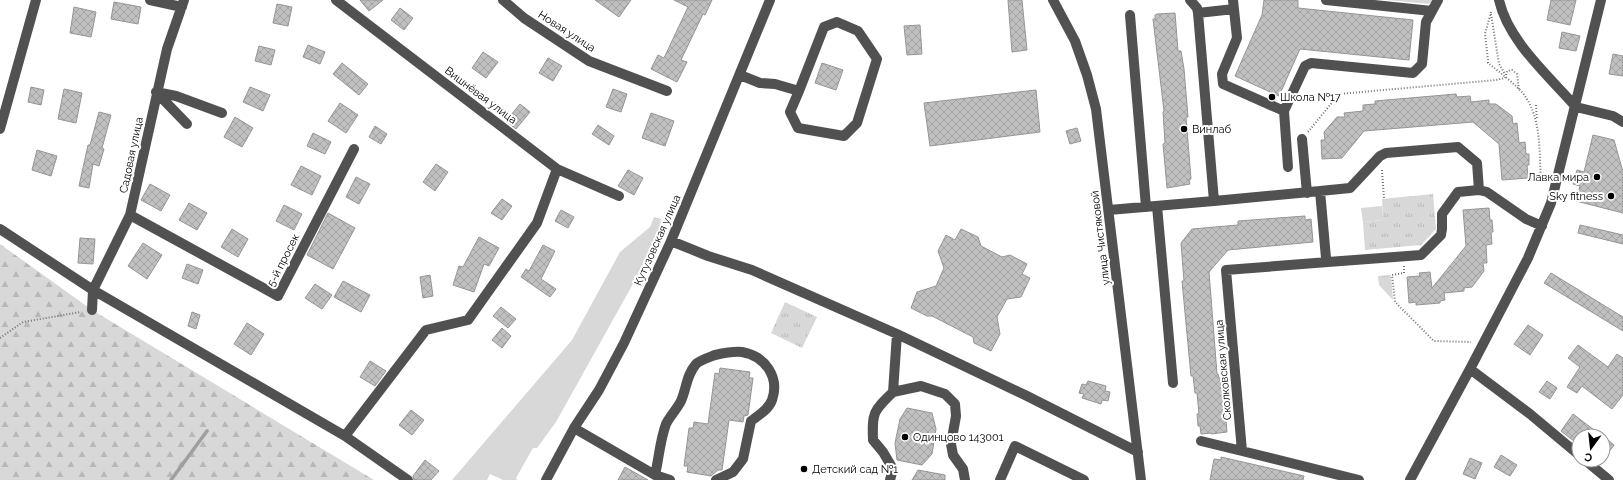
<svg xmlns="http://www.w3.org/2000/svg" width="1623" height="480" viewBox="0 0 1623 480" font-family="Raleway,sans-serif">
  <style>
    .green { fill: #d8d8d8 }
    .forest { fill: url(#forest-firs) }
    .park { fill: url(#park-tufts) }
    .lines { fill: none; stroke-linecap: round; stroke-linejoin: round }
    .stream { stroke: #9f9f9f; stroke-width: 3.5 }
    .building { fill: url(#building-cross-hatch); stroke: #959595 }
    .path { stroke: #737373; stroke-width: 2; stroke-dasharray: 1 2; stroke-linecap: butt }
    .minor { stroke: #515151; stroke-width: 10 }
    .poi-dot { fill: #000; stroke: #fff; stroke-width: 1.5 }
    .labels { text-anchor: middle; stroke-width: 4; stroke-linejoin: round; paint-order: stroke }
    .street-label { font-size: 11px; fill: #000; stroke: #fff }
    .poi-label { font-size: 11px; fill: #000; stroke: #fff; text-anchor: start }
  </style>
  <defs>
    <pattern id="forest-firs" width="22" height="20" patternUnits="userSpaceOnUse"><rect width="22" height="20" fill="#d8d8d8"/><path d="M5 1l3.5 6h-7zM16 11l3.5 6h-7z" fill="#b8b8b8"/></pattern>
    <pattern id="park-tufts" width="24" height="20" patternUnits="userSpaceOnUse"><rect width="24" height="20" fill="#d8d8d8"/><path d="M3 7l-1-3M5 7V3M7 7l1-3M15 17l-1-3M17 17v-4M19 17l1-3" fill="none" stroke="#b8b8b8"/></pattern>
    <pattern id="building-cross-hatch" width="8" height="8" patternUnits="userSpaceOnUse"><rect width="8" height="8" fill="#c0c0c0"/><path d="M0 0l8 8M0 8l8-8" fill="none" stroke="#a3a3a3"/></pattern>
  </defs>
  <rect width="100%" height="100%" fill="#fff"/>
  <path class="green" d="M1382,206L1383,220L1363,222L1361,208Z
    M654,217L661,219L658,239L556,422L537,448H533L516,478L517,480H503L490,474L487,480H452L572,340L620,252L650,227Z"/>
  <path class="forest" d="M0,244L92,310L374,480H0Z"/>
  <path class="park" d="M1387,0H1434L1429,4Z
    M1433,194L1436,229L1421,245L1365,250L1363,222L1383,220L1382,199Z
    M1391,275L1393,300L1379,285L1378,276Z
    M785,302L817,317L802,348L771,333Z"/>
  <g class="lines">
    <path class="stream" d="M171,480L207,431"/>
  </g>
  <path class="building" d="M360,0H383L369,11Z
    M595,0H631L619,17Z
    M674,0H712L705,15L703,14L681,60L687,62L677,82L651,69L658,55L664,58L688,7Z
    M1008,0H1022L1027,50L1012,52Z
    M1264,0H1298V8L1413,20L1409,60L1300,49L1279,96L1235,76L1262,15Z
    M1551,0H1576L1570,25L1547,20Z
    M114,2L141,7L138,24L111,19Z
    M277,4L292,7L288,26L273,23Z
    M74,7L96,12L91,37L70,33Z
    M400,8L413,18L404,30L391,20Z
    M1175,13L1178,51H1181L1184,69L1188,117H1186L1191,179L1189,180L1190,184L1167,188L1163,144L1165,143L1163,112L1164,111L1153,19H1155V15L1157,14Z
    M920,25L922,54L907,55L904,26Z
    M1562,32L1580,36L1576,51L1559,48Z
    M308,45L325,52L320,64L303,57Z
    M259,46L275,50L271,65L255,61Z
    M483,52L498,62L486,78L472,68Z
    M1613,54L1623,56V76L1609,74Z
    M548,58L562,66L553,81L539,73Z
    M342,63L368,84L359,95L333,74Z
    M822,63L843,70L836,90L815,83Z
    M31,87L44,90L41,105L28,102Z
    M250,87L270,95L263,111L243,102Z
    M64,89L82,93L76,123L58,119Z
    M613,89L627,94L621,112L606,107Z
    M1036,90L1040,132L930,146L924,103Z
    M1456,94L1457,97L1470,96L1471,102L1489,100V104H1496L1512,116L1513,124L1517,123L1519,143L1525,142L1526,154H1529V165H1527L1528,178L1502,180L1499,144L1473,122L1364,131L1342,158L1322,159L1321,140H1325L1324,132L1337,117H1345L1344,113L1363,111V105L1375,104V101Z
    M340,103L358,115L346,133L328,121Z
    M520,104L530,112L516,129L506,121Z
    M99,112L111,115L102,148L104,149L99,166L93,164L89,188L79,186L88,145H90Z
    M651,113L674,121L665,146L642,138Z
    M235,117L253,128L242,147L224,137Z
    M598,125L614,136L609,145L592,134Z
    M375,126L387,134L381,144L369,137Z
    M1077,128L1081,141L1070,144L1066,131Z
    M313,133L331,142L325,154L307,146Z
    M1593,135L1614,140L1623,172V213L1576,201L1580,186L1573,184L1577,170L1584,172Z
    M37,150L57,156L51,176L32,170Z
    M436,164L448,172L435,191L423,182Z
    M301,166L321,176L312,195L291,185Z
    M628,170L643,178L634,195L618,186Z
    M356,177L370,184L359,204L346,197Z
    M150,184L170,195L161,211L141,200Z
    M502,199L512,206L502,220L491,213Z
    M189,203L207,213L197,230L179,220Z
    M284,205L302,214L294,230L276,221Z
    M1489,208L1490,220H1492L1493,232H1491L1492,244L1486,245L1487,263H1483L1484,271L1472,287L1464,288V291L1444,293L1445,300L1440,301V303L1416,305V302L1409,303L1407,277L1420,276L1419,273L1430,272L1432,288L1466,246L1463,210Z
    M561,210L574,217L568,228L555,221Z
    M328,213L355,228L333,269L307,255Z
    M1305,216V220L1311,219L1313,242L1228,250L1209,272L1217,374H1218L1219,378H1221V385H1223L1227,432L1211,434V433L1201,434L1200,426H1198L1197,414H1199L1197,393H1195L1193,376H1191L1182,281H1184L1181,243L1192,229L1238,225V221Z
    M1580,225L1623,235V244L1578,233Z
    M232,229L248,239L238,257L221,247Z
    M961,229L978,237L981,246L1002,257L1010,255L1027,264L1022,274L1030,278L1021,297L1007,299L997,317L1000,334L991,351L974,343L973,337L932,316H927L911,308L917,292L936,286L944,268L938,251L946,235L955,240Z
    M479,237L499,248L489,266L484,264L474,292L453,285L459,266L463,267Z
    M80,238L95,239L93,264L78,263Z
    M143,243L162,255L147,279L128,266Z
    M543,245L555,251L541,279L556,289L550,297L521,277L526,269L529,271Z
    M187,264L203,270L198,284L182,278Z
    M1551,273L1623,317V331L1544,283Z
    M430,275L433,296L423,298L420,277Z
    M343,281L370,295L361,312L334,297Z
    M315,284L332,295L322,309L305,298Z
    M501,307L516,319L508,328L493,316Z
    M192,312L200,315L196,329L188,326Z
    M247,323L264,334L251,355L234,344Z
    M1528,325L1543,335L1530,355L1514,344Z
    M502,328L511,336L502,348L492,340Z
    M1578,345L1608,367L1617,354L1623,358V395L1612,409L1582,386L1577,393L1567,387L1580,367L1568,358Z
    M370,361L386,371L375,386L360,377Z
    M720,368L750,372L749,378H753L748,415L744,416L743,422L729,420L722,470H718L711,476L687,472L688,466H684L689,428H693L694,422L708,424L715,373L719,374Z
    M1088,381L1106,386L1105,391L1110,392L1108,401L1102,400L1101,404L1082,398L1084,394L1079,393L1082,384L1086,385Z
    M1547,381L1557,388L1550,399L1539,392Z
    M907,408L932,413L936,429L932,454L922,465L897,460L895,443L900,419Z
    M411,410L424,420L412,435L399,425Z
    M1573,414L1602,436H1579V445L1561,431Z
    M1603,436L1614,445L1603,460Z
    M1501,455L1517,465L1510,476L1494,467Z
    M1221,457L1304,476L1303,480H1210L1214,459L1221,460Z
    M1470,458L1482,463L1475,479L1463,474Z
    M425,460L439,471L431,480H414L413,476Z
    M625,467L648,480H618Z
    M918,470L945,475V480H912Z"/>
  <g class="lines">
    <path class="path" d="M1491,12L1485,34L1488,60V63C1498,71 1518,86 1525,96C1542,121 1539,153 1541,182
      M1491,14L1499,64L1505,74
      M1536,105L1537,119
      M1308,132L1339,94L1496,80L1505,78L1507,71L1512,70L1517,74L1519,90
      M1382,170L1384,198
      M1404,266V273L1392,275L1395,302L1434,341L1471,342
      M0,338L23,322L81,312"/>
    <path class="minor" d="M150,0L182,7
      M336,0L557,169L619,196
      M503,0L524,18L589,61L667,91
      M1053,0L1075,41L1087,75L1096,109L1141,480
      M1233,0L1237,38L1222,74L1223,84L1284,111
      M1326,0L1432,11
      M1499,0C1508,41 1549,76 1576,107
      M1198,13L1234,9
      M1130,15L1146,207
      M740,75L760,83L775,84L799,91L824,27L837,22L858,31L877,59L857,123L844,136L798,128L790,112L799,91
      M156,92L176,96L222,113
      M156,92L187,124
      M1576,107L1613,116L1623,122
      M0,129L36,0
      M1302,139L1307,193
      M1288,167L1284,111L1305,66L1311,63L1413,73L1422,64L1426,22L1438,0
      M1479,190L1458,192L1442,214V229L1441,235L1421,255L1328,262L1326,258L1320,191L1350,188L1380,156L1386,153L1458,147L1477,163L1479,190L1487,192L1526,219L1542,226
      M1214,201L1320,191
      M1157,206L1173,383
      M1109,210L1214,201L1198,13L1197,8L1190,0
      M130,215L278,296L354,149
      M0,229L93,290L345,436L408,480
      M671,241L708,256L752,270L897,334L1025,395L1138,452
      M1328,262L1226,270L1242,451L1359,480
      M92,310L93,290L130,215L167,49L184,0
      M1470,369L1530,414L1579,455
      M893,392L921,386L945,394L955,404L956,416L951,444L953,455L963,469L965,480
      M574,428L655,475L670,480
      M345,436L426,330L468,320L537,223L557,169
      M1201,441L1242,451
      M1585,460L1609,480
      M655,475C659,458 660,440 666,424C670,416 677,409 681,401C687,387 686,376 696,364C700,360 710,357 715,355C724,353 733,351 742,352C765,356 780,377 772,400C769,409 759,415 751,421L743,459L733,472L716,480
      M546,480L574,428L599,390L624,343L671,241L770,0
      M890,480L893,469L883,452L873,440C872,413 873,411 893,392L897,334
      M1000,480L1015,446L1084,480
      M1410,480L1470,369L1528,258L1551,203L1601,0"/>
  </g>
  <g class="poi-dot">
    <circle cx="1272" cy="97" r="4"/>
    <circle cx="1184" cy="129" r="4"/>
    <circle cx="1597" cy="177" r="4"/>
    <circle cx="1611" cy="196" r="4"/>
    <circle cx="905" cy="437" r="4"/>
    <circle cx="804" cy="469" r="4"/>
  </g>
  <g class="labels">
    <g class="street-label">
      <text transform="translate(567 31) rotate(33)" y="4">Новая улица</text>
      <text transform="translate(481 95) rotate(37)" y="4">Вишнёвая улица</text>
      <text transform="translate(131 155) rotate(-78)" y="4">Садовая улица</text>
      <text transform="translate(1100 238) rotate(-97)" y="4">улица Чистяковой</text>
      <text transform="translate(657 240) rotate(-66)" y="4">Кутузовская улица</text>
      <text transform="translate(283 260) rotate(-63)" y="4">5-й просек</text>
      <text transform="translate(1223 370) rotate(-95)" y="4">Сколковская улица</text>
    </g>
    <g class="poi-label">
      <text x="1280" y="101">Школа №17</text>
      <text x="1192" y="133">Винлаб</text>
      <text x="1589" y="181" text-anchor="end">Лавка мира</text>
      <text x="1603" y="200" text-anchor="end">Sky fitness</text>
      <text x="913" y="441">Одинцово 143001</text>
      <text x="812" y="473">Детский сад №1</text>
    </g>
  </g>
  <g transform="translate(1591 448) rotate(195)"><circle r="19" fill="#ffffff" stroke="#999999"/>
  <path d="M0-3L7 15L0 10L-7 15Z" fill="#000000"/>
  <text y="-6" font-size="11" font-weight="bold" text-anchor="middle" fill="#000000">С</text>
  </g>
</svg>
